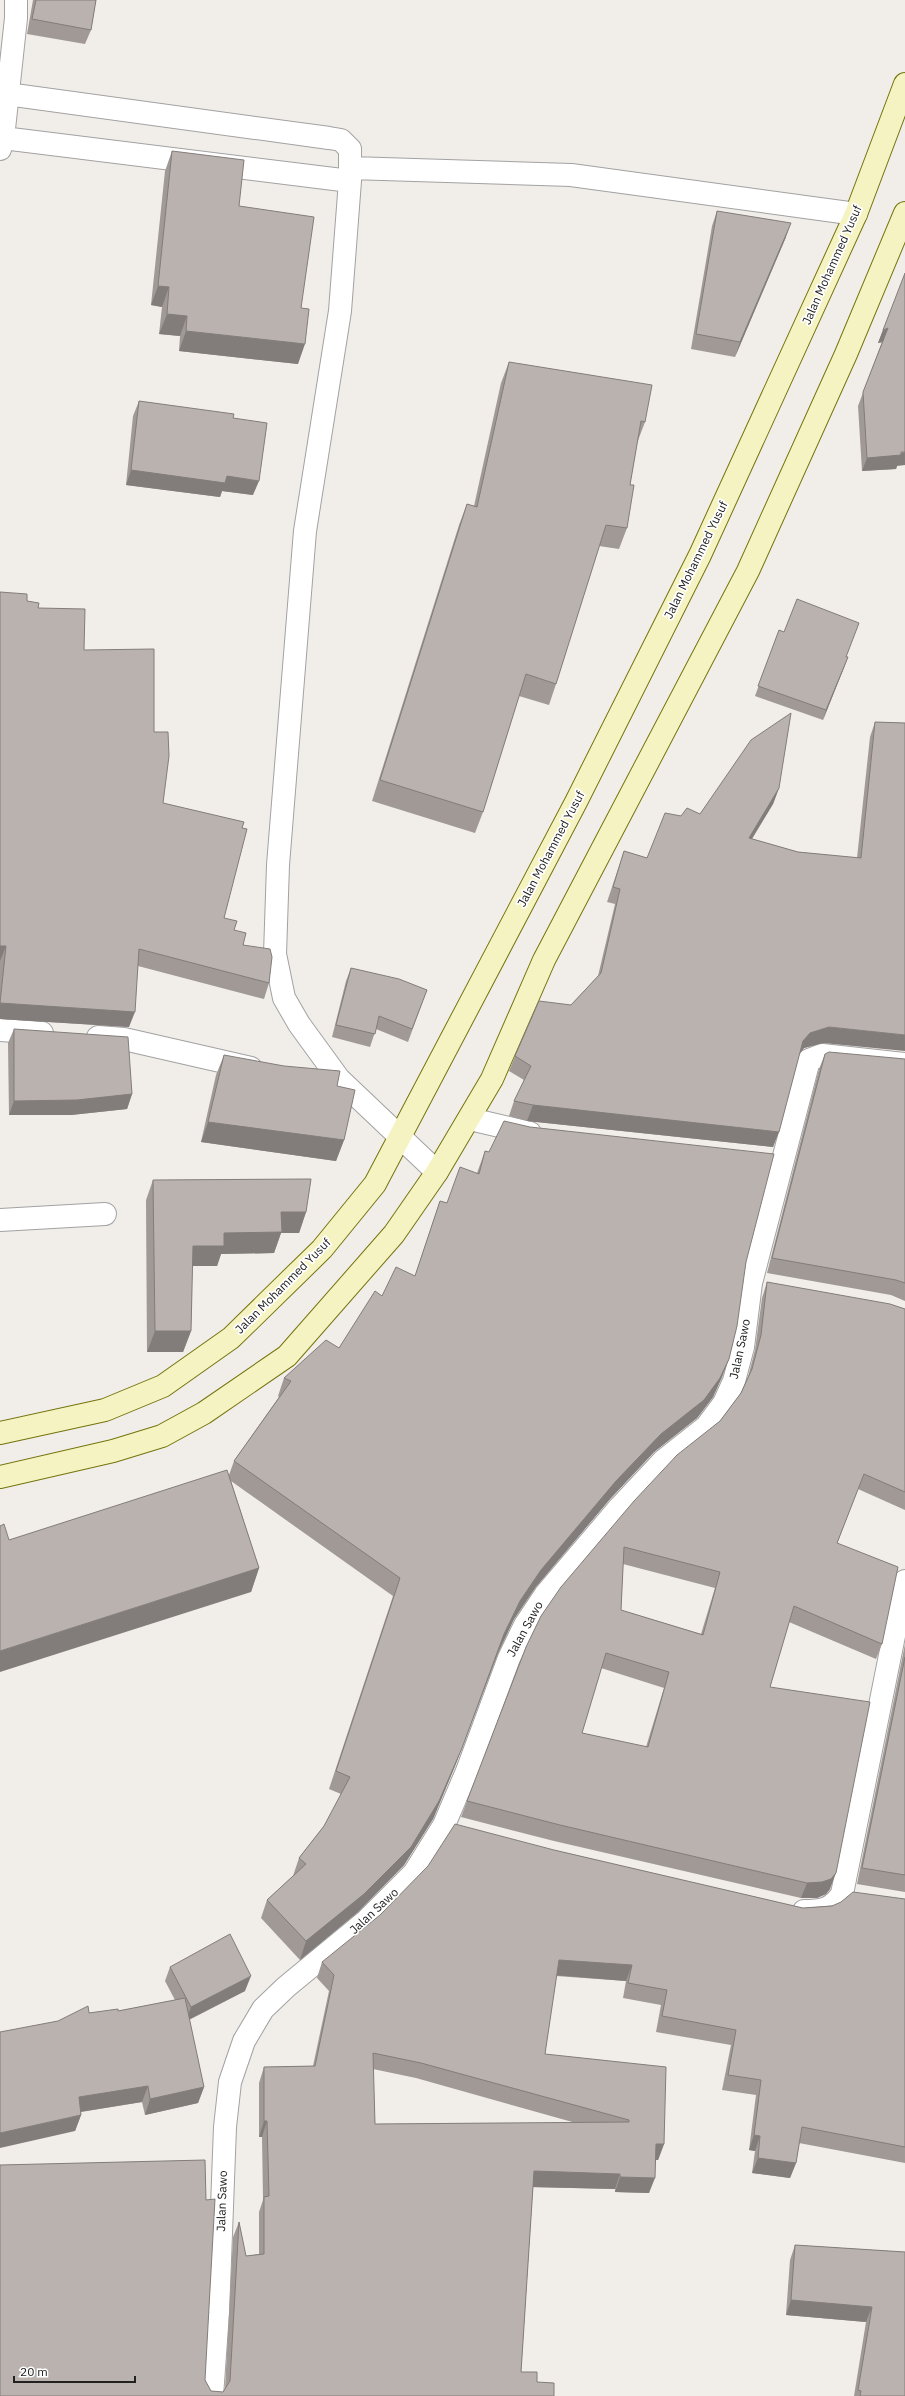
<svg xmlns="http://www.w3.org/2000/svg" width="905" height="2396" viewBox="0 0 905 2396" font-family="'IBM Plex Sans',sans-serif">
  <style>
    .lines { fill: none; stroke-linecap: round; stroke-linejoin: round }
    .street-casing { stroke: #a2a2a2; stroke-width: 24 }
    .secondary-casing { stroke: #74740c; stroke-width: 24 }
    .street { stroke: #fff; stroke-width: 22 }
    .secondary { stroke: #f6f3c2; stroke-width: 22 }
    .wall { fill: #a09996; fill-rule: evenodd }
    .shaded-wall { fill: #827d7a }
    .building { fill: #bab2ae; stroke: #827d7a; fill-rule: evenodd }
    .labels { text-anchor: middle; stroke-width: 3.5; stroke-linejoin: round; paint-order: stroke }
    .street-label { font-size: 12px; fill: #212121; stroke: #fff }
  </style>
  <rect width="100%" height="100%" fill="#f1ede9"/>
  <g class="lines">
    <g class="street-casing">
      <path id="street" d="M7,94L329,138L341,140L350,149V181L340,311L305,531L278,865L275,954L284,998L299,1024L339,1079L437,1172
        M3,138L350,181
        M0,149L3,138L16,18V0
        M351,168L571,175L856,214
        M0,1030L42,1033
        M98,1037L124,1039L251,1068
        M470,1119L530,1133
        M0,1220L105,1214
        M804,1911C822,1911 832,1909 842,1894L905,1581
        M212,2396L218,2313L225,2127L230,2082L244,2041L263,2009L286,1987L366,1921L414,1873L444,1825L467,1771L509,1658L525,1625L545,1595L619,1508L663,1461L706,1427L724,1403L734,1381L743,1347L751,1283L809,1060L822,1055L905,1064"/>
    </g>
    <g class="secondary-casing">
      <path id="secondary" d="M0,1433L105,1410L163,1386L231,1338L322,1249L375,1184L576,802L700,555L856,214L905,84
        M0,1477L113,1451L162,1436L204,1413L287,1356L394,1234L437,1172L492,1079L544,960L748,571L846,354L905,213"/>
    </g>
    <use href="#street" class="street"/>
    <use href="#secondary" class="secondary"/>
  </g>
  <path class="wall" d="M33,0H96L91,30L85,44L27,34Z
    M172,151L239,206L301,308L298,364L179,351L180,336L159,334L162,307L151,305L165,171Z
    M717,211L786,237L735,357L691,349L712,226Z
    M883,330L897,466L896,469L862,471L858,406L882,342L878,343Z
    M509,362L645,422L637,443L630,485L627,528L619,549L599,546L556,684L549,705L519,696L483,812L475,833L372,801L459,525L467,504L474,506L501,383Z
    M139,401L233,418L253,495L222,491L220,497L126,485L133,416Z
    M0,592L27,601L38,608L84,650L154,732L163,803L242,828L224,918L234,930L269,983L264,999L138,966L129,1027L0,1019Z
    M779,630L848,657L823,720L755,696Z
    M875,722L905,723L823,1043L804,1048L799,1054L773,1147L527,1121L509,1116L514,1101L524,1080L509,1071L515,1056L571,1005L598,976L615,904L607,902L624,851L647,858L681,816L700,814L779,788L773,804L752,839L798,852L857,858L870,737Z
    M351,968L427,990L408,1042L376,1029L370,1047L332,1037L346,981Z
    M14,1029L132,1094L127,1109L71,1115H9L8,1043Z
    M825,1054L905,1059V1301L891,1295L767,1273L819,1069Z
    M224,1055L337,1086L344,1140L336,1161L201,1142L216,1075Z
    M485,1151L746,1262L722,1377L713,1397L697,1418L654,1452L610,1499L535,1588L514,1619L498,1653L455,1766L433,1819L404,1865L358,1912L300,1960L261,1918L267,1900L293,1876L299,1858L324,1826L341,1794L329,1789L393,1596L231,1481L259,1568L251,1592L9,1540L229,1475L234,1461L279,1397L278,1396L284,1378L339,1348L382,1296L415,1276L440,1201L447,1203L477,1173Z
    M153,1180L306,1212L299,1233H281L274,1253L221,1254L217,1266H192L191,1331L183,1352H147L146,1200Z
    M767,1282L905,1309V1510L858,1489L837,1544L882,1644L876,1659L789,1622L770,1687L830,1889L826,1894L817,1898H801L554,1841L461,1817L526,1647L720,1421L741,1393L748,1377L755,1350L762,1298ZM623,1564L715,1588L701,1634L621,1610ZM601,1668L664,1688L646,1747L582,1733Z
    M905,1644V1892L857,1884Z
    M554,1850L803,1908L905,1899V2163L799,2143L796,2163L790,2178L752,2173L755,2151L749,2150L756,2095L722,2090L731,2045L656,2032L661,2005L623,1998L626,1981L556,1976L545,2054L664,2144L658,2160H656L649,2193L615,2192V2189L533,2187L521,2372L537,2382L554,2396H0L205,2380L211,2391L223,2392L225,2389L233,2237L239,2222L246,2256L259,2254V2212L263,2200L262,2137H259V2083L264,2067L313,2066L329,1991L317,1978L322,1962ZM373,2069L416,2078L576,2123L375,2124Z
    M170,1967L245,1991L189,2020L204,2087L198,2103L145,2115L142,2102L81,2112V2115L75,2131L58,2021L89,2013L118,2011L175,2000L165,1981Z
    M795,2245L905,2252V2396H854L866,2322L786,2315L790,2260Z"/>
  <path class="shaded-wall" d="M791,223L786,237L735,357L740,342Z
    M158,286L169,287L162,307L151,305Z
    M167,314L187,316L180,336L159,334Z
    M888,328L883,342L878,343L883,330Z
    M186,331L305,344L298,364L179,351Z
    M905,452V465L897,466L896,469L862,471L867,458Z
    M131,470L227,476L259,481L253,495L222,491L220,497L126,485Z
    M848,657L844,668L823,720L826,710Z
    M779,788L773,804L743,853L749,838Z
    M0,946H6L0,961Z
    M0,1003L135,1012L129,1027L0,1019Z
    M829,1027L905,1035V1051L823,1043L804,1048L797,1057L803,1041L810,1033Z
    M132,1094L127,1109L71,1115H9L14,1101Z
    M533,1105L779,1132L773,1147L527,1121Z
    M208,1122L344,1140L336,1161L201,1142Z
    M281,1212H306L299,1233H281L274,1253L221,1254L217,1266H186L193,1246L224,1233Z
    M155,1331H191L183,1352H147Z
    M729,1359L722,1377L713,1397L697,1418L654,1452L610,1499L535,1588L514,1619L498,1653L455,1766L433,1819L404,1865L358,1912L300,1960L306,1941L504,1634L520,1601L541,1570L616,1481Z
    M259,1568L251,1592L0,1672V1651Z
    M836,1873L830,1889L826,1894L817,1898H801L807,1883Z
    M559,1960L632,1965L626,1981L553,1975Z
    M251,1976L245,1991L186,2021L191,2007Z
    M148,2086L142,2102L73,2113L79,2097Z
    M204,2087L198,2103L145,2115L150,2099Z
    M81,2115L75,2131L0,2148V2133Z
    M264,2121H267L262,2137H259Z
    M754,2135L760,2136L755,2151L749,2150Z
    M656,2144H664L658,2160H651Z
    M758,2158L796,2163L790,2178L752,2173Z
    M534,2171L620,2174L615,2189L529,2187Z
    M620,2177L655,2178L649,2193L615,2192Z
    M791,2300L872,2307L866,2322L786,2315Z"/>
  <path class="building" d="M36,0H96L91,30L32,19Z
    M172,151L244,160L239,206L314,217L301,308L309,309L305,344L186,331L187,316L167,314L169,287L158,286Z
    M717,211L791,223L740,342L696,334Z
    M905,273V452H901V455L867,458L863,392L888,328L883,330Z
    M509,362L652,385L645,422L641,421L630,485H634L627,528L606,525L556,684L526,674L483,812L380,780L467,504L477,507Z
    M139,401L234,414L233,418L267,423L259,481L227,476L225,483L131,470Z
    M0,592L27,594V601L39,603L38,608L85,609L84,650L154,649V732H168L169,756L163,803L244,822L242,828L247,829L224,918L237,921L234,930L246,933L243,945L270,949L272,957L269,983L139,949L135,1012L0,1003L6,946H0Z
    M797,599L859,623L846,657H848L826,710L758,686L779,630L784,632Z
    M791,713L779,788L749,838L798,852L861,858L875,722L905,723V1035L829,1027L810,1033L803,1041L779,1132L533,1105L514,1101L531,1066L515,1056L539,1001L571,1005L601,973L620,889L613,887L624,851L647,858L665,813L681,816L687,808L700,814L751,740Z
    M351,968L399,979L427,990L412,1029L379,1016L375,1034L336,1025Z
    M14,1029L128,1037L132,1094L77,1100L14,1101Z
    M829,1052L905,1059V1283L896,1280L772,1258L825,1054Z
    M224,1055L284,1066L340,1071L337,1086L355,1090L344,1140L208,1122Z
    M504,1121L530,1127L774,1154L746,1262L737,1326L729,1359L720,1378L704,1400L661,1434L616,1481L541,1570L520,1601L504,1634L462,1748L439,1801L411,1847L364,1894L306,1941L267,1900L306,1864L299,1858L324,1826L350,1777L336,1771L400,1578L234,1461L291,1381L284,1378L326,1340L339,1348L375,1291L382,1296L396,1267L415,1276L440,1201L447,1203L460,1167L479,1174L485,1151L489,1152Z
    M311,1179L306,1212H281L282,1232L224,1233V1246H193L191,1331H155L153,1180Z
    M767,1282L890,1304L905,1309V1492L864,1474L837,1543L898,1567L882,1644L794,1606L770,1687L870,1702L836,1873L831,1879L822,1882L807,1883L560,1825L467,1801L526,1647L541,1616L561,1587L634,1501L677,1455L720,1421L741,1393L752,1369L761,1335ZM624,1547L720,1572L703,1635L621,1610ZM606,1653L669,1672L648,1747L582,1733Z
    M227,1470L259,1568L0,1651V1526L4,1524L9,1540Z
    M905,1657V1875L862,1868Z
    M455,1824L554,1850L803,1908L832,1906L841,1902L853,1892L905,1899V2147L802,2127L796,2163L758,2158L760,2136L754,2135L761,2080L728,2075L736,2030L662,2016L667,1990L628,1983L632,1965L559,1960L545,2054L666,2067L664,2144H656L655,2178L620,2177V2174L534,2171L521,2372H537V2382L554,2383V2396H0V2165L205,2160L206,2200L215,2199L205,2380L211,2391L223,2392L230,2381L239,2222L246,2256L264,2254V2197L269,2196L267,2121H264V2067L315,2066L334,1975L322,1962L380,1915L428,1866ZM373,2053L421,2063L629,2120V2122L375,2124Z
    M230,1934L251,1976L191,2007L170,1967Z
    M185,1998L204,2087L150,2099L148,2086L79,2097L81,2115L0,2133V2032L58,2021L88,2006L89,2013L118,2009V2011Z
    M795,2245L905,2252V2396H860L861,2391L858,2390L872,2307L791,2300Z"/>
  <g class="labels">
    <g class="street-label">
      <text transform="translate(832 265) rotate(-66)" y="4">Jalan Mohammed Yusuf</text>
      <text transform="translate(696 560) rotate(-64)" y="4">Jalan Mohammed Yusuf</text>
      <text transform="translate(551 849) rotate(-62)" y="4">Jalan Mohammed Yusuf</text>
      <text transform="translate(283 1286) rotate(-45)" y="4">Jalan Mohammed Yusuf</text>
      <text transform="translate(740 1349) rotate(-78)" y="4">Jalan Sawo</text>
      <text transform="translate(525 1629) rotate(-61)" y="4">Jalan Sawo</text>
      <text transform="translate(374 1911) rotate(-43)" y="4">Jalan Sawo</text>
      <text transform="translate(222 2201) rotate(-88)" y="4">Jalan Sawo</text>
    </g>
  </g>
  <path d="M14 2376v6h121v-6" fill="none" stroke="#212121" stroke-width="2"/>
  <text x="20" y="2376" font-size="12" fill="#212121" stroke="#ffffff" stroke-width="3" paint-order="stroke">20 m</text>
</svg>
